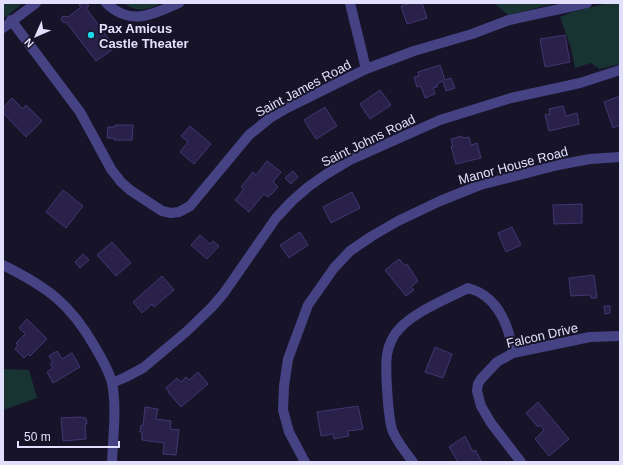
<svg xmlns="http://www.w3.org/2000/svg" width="623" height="465" viewBox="0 0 623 465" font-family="Arial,sans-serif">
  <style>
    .green { fill: #173332 }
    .building { fill: #292149; stroke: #423672 }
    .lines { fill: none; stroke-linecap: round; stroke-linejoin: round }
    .street { stroke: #464384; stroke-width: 10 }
    .poi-dot { fill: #1ed5e9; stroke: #171429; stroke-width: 1.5 }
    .labels { text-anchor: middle; stroke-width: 4; stroke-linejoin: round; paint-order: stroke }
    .poi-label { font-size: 13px; font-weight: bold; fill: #e2dffc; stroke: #171429; text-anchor: start }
    .street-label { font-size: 13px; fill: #e2dffc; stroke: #171429 }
  </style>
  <rect width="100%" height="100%" fill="#171429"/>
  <path class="green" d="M3,3H23L3,19Z
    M123,3H161C146,11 137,12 123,3Z
    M494,3H556L508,15Z
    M608,3H620V64L599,69L591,63L575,68L571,48L560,17L572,12Z
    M3,369L29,370L37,398L3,410Z"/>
  <path class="building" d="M82,3H86L89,6L86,8L115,48L96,61L66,22L64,23L61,20L63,16L68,17L81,7L79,5Z
    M411,3H422L427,18L407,24L401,6Z
    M565,35L570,62L545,67L540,39Z
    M440,65L445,80L451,78L455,88L446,91L443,81L437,84V87L433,88L435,94L425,98L421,86L417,87L414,77L419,76L418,72Z
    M380,90L391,105L370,119L360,104Z
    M620,96V125L613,128L604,102Z
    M12,98L23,109L26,105L42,121L26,137L3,113V108Z
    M563,106L566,116L577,113L579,124L549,131L545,115L550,114L549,109Z
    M325,107L337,126L316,139L304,120Z
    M115,125H133L132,140H114V138H107L108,127H115Z
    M190,126L211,144L194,164L180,152L188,142L181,136Z
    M462,136L463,138L469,137L471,145L477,143L481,158L456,164L451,146H453L451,139Z
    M267,161L281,172L273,182L278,187L271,195L270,194L268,197L264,194L249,212L235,200L244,189L241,187L253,172L256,175Z
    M293,171L298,177L291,184L285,178Z
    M63,190L83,206L66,228L46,212Z
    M352,192L360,208L331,223L323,207Z
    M582,204V223L554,224L553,205Z
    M512,227L521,245L506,252L498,233Z
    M300,232L308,245L289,258L280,245Z
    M200,235L210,244L213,241L219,246L207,259L191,245Z
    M112,242L131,263L116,276L97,255Z
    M83,254L89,260L80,268L75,262Z
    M399,259L405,266L407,264L418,281L411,287L414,290L406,296L385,270Z
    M594,275L597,298H591L590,295L571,296L569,278Z
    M162,276L174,290L154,307L152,304L142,313L133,302Z
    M604,306H610V313L605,314Z
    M27,319L47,339L30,356L28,354L24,358L15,349L18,345L16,343L25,334L19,328Z
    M435,347L452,354L443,378L425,372Z
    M57,351L62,359L72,353L80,367L53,383L47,372L53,368L50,364L53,362L49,356Z
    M198,372L208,384L181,407L168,392H169L166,388L177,378L181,382L186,377L189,380Z
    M538,402L569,439L549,456L535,439L544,430L540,425L538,427L526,413Z
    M358,406L363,429L348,431L349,436L334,439L333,434L321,436L317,412Z
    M145,407L158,409L156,419L171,421L170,429L179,430L176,455L163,454L164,443L142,440V432H140L141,425L143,426Z
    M80,417L86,418L87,424H85L86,439L63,441L61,418Z
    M465,436L473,452L475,450L482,462H458L449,447Z"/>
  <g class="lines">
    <path class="street" d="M106,3C131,27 153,14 179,3
      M350,3L366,69
      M11,20L80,112L111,169L121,182L130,190L162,211L171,213L179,212L190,206L249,135L270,118L287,108L366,69L414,51L472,34L509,20L587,3
      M3,28L36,3
      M3,265C47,287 70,303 95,347C101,358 109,370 112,383C117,408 113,436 112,462
      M112,383L126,377L143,368L186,332L212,307L224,293L276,218L292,201L308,187L325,175L350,160L440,120L511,98L580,83L620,70
      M305,462L289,432L283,410L284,386L288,359L308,305L334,268L350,251L372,236L398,221L440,201L480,185L558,165L590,159L620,157
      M413,462C406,453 398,443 393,432C388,421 385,367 387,355C388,346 393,335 400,328C416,311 447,299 468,288C499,296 509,326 513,353
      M521,462L491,423L481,406L477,391L478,384L481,379L497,362L513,353L590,337L620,336"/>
  </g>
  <circle class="poi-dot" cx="91" cy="35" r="4"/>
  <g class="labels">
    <g class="poi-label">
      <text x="99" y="33">Pax Amicus<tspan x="99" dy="15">Castle Theater</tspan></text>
    </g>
    <g class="street-label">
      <text transform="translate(303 88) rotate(-28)" y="5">Saint James Road</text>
      <text transform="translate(368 140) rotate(-26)" y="5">Saint Johns Road</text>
      <text transform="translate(513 165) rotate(-15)" y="5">Manor House Road</text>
      <text transform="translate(542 335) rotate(-13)" y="5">Falcon Drive</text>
    </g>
  </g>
  <rect width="623" height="465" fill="none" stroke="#e2dffc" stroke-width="8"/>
  <g transform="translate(36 36) rotate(225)" stroke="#171429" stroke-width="3" paint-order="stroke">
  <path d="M0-3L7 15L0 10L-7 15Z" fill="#e2dffc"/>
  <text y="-6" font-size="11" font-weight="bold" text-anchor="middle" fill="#e2dffc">N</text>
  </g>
  <path d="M18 441v6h101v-6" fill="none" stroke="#e2dffc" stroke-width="2"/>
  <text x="24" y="441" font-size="12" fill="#e2dffc" stroke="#171429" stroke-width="3" paint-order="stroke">50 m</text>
</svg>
